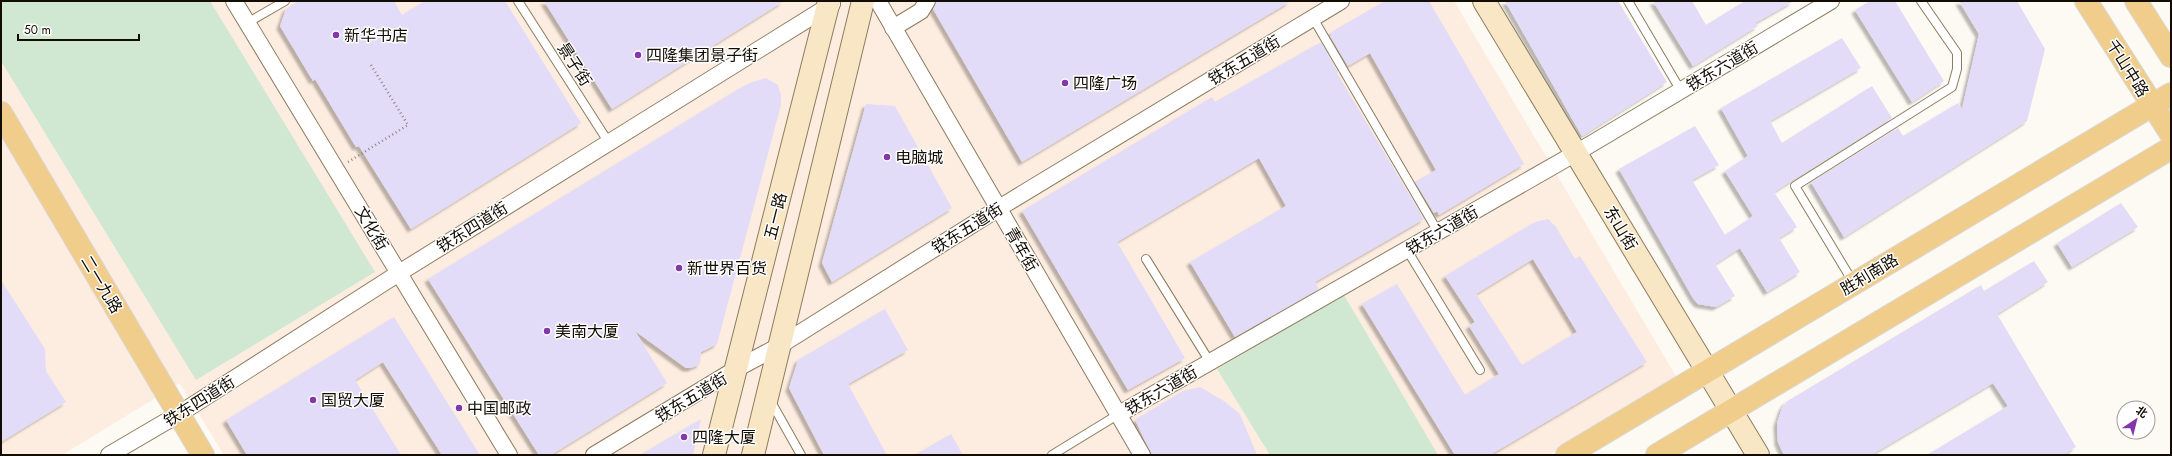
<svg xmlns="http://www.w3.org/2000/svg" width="2172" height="456" viewBox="0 0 2172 456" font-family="Jost,'Noto Sans SC',sans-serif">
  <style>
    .commercial { fill: #fdece0 }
    .green { fill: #d0e8d2 }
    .building { fill: #e3dcf9; fill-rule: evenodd; filter: url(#shadow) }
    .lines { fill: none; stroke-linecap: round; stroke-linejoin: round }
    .lane-casing { stroke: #8c7d5f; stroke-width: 10 }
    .street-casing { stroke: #8c7d5f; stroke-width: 18 }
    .secondary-casing { stroke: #8c7d5f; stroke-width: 24 }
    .primary-casing { stroke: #d9d8d7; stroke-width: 24 }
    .path { stroke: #8b867f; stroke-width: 2.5; stroke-dasharray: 1 3; stroke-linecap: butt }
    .lane { stroke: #fff; stroke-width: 8 }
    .street { stroke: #fff; stroke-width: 16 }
    .secondary { stroke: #f8e6c5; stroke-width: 22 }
    .primary { stroke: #f1cd8c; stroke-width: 22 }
    .poi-dot { fill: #8338aa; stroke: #fff; stroke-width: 1.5 }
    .labels { text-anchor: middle; stroke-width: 3; stroke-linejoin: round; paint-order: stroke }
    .poi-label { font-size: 16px; fill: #120c03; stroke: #fff; text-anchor: start }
    .street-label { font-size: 16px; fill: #120c03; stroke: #fff }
  </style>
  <defs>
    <filter id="shadow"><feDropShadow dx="-3.5" dy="3.5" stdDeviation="1" flood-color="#0004"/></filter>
  </defs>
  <rect width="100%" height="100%" fill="#fdf9f3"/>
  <path class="commercial" d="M1,1H1454L1677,378L1549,455H224L180,383L62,455H1Z"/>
  <path class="green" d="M1,1H210L375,272L196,380L1,61Z
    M1344,295L1438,455H1270L1217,369Z"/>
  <path class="building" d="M299,1H394L402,15L425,1H505L581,123L411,229L359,146L356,147L315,79L313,81L280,26L286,9Z
    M544,1H784L612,109Z
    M936,1H1291L1022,162L933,9Z
    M1385,1H1429L1524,164L1439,215L1437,211L1434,213L1415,182L1436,170L1370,53L1348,66L1330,36L1332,35L1330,33Z
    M1505,1H1618L1667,82L1582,136Z
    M1653,1H1692L1706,25L1745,1H1794L1755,23L1758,26L1693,66Z
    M1870,1H1895L1944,81L1912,102L1855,10Z
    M1959,1H2017L2045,49L2027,121L1844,237L1811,182L1898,128L1903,136L1958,103L1962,109L1979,34Z
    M1842,38L1861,68L1770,121L1782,143L1872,86L1892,118L1774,192L1797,227L1779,238L1800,272L1767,292L1740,248L1715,264L1735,296L1716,307L1698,304L1693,298L1619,169L1695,126L1719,165L1692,180L1725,235L1753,216L1725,171L1748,156L1721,108Z
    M1321,42L1338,72L1337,73L1424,219L1315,282L1319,289L1235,337L1190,262L1286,206L1259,158L1117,242L1185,358L1128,390L1022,211L1212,97L1215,102Z
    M766,78L778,85L781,95V105L717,344L701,352L700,364L691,368H686L635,331L667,383L551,455H539L428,279L737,90L750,83Z
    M866,104L895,106L952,208L832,282L822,263Z
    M2121,203L2138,227L2072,267L2057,243Z
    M1548,219L1556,227L1575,259L1580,256L1647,362L1490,455H1455L1362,304L1397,284L1465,395L1499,374L1469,326L1475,322L1445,276L1535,222ZM1533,259L1577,332L1522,365L1476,294Z
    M2034,261L2048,282L1997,314L2076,447L2063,455H1927L2008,406L1993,383L1871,455H1784L1778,442L1777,423L1782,408L1786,402L1981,285L1984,291Z
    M1,280L45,349L46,371L66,402L1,442Z
    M885,309L908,350L848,384L887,455H824L789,388L798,360Z
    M394,317L480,455H442L383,362L355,380L401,455H247L226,420Z
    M1200,387L1224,401L1240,414L1257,455H1152L1135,420L1183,391Z
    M701,419L693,455H640Z
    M951,434L963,455H915Z"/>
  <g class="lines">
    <g class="lane-casing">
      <path id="lane" d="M518,1L609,143
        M1628,1L1681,91
        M1313,18L1438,232
        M247,23L285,1
        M1407,250L1480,370
        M1146,259L1210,362
        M1853,282L1795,186L1952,87L1957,69V53L1921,1
        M770,400L801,455
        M1052,455L1119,414"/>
    </g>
    <g class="street-casing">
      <path id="street" d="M234,1L509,455
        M878,1L1142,455
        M893,28L921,11L927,1
        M1119,414L1576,153L1831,1
        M109,455L179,414L399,273L832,4
        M594,455L736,369L779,346L999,208L1341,1"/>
    </g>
    <g class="secondary-casing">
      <path id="secondary" d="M1484,1L1758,455
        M714,455L829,1
        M753,455L863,1"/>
    </g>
    <g class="primary-casing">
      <path id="primary" d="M2086,1L2171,134
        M2136,1L2171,56
        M1,113L203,455
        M1567,455L2171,94
        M1657,455L2171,148"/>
    </g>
    <path class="path" d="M348,162L408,125L371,65"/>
    <use href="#lane" class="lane"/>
    <use href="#street" class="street"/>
    <use href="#secondary" class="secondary"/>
    <use href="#primary" class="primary"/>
  </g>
  <g class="poi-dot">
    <circle cx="336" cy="35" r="4"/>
    <circle cx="638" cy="55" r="4"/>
    <circle cx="1065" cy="83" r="4"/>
    <circle cx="887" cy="157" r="4"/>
    <circle cx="679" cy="268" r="4"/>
    <circle cx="547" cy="331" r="4"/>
    <circle cx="313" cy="400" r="4"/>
    <circle cx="459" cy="408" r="4"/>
    <circle cx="684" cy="437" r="4"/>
  </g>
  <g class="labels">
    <g class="poi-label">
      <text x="344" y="41">新华书店</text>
      <text x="646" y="61">四隆集团景子街</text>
      <text x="1073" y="89">四隆广场</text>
      <text x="895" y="163">电脑城</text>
      <text x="687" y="274">新世界百货</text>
      <text x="555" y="337">美南大厦</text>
      <text x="321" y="406">国贸大厦</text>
      <text x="467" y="414">中国邮政</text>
      <text x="692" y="443">四隆大厦</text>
    </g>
    <g class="street-label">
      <text transform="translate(1244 60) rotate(-31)" y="6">铁东五道街</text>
      <text transform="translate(575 64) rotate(57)" y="6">景子街</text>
      <text transform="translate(1722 66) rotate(-31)" y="6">铁东六道街</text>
      <text transform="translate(2128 68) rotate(58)" y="6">千山中路</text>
      <text transform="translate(775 216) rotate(-76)" y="6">五一路</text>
      <text transform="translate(472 227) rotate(-32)" y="6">铁东四道街</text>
      <text transform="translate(372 228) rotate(59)" y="6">文化街</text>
      <text transform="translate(967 228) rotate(-32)" y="6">铁东五道街</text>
      <text transform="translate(1621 228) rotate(59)" y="6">东山街</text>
      <text transform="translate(1442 230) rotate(-30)" y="6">铁东六道街</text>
      <text transform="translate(1022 249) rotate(60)" y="6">青年街</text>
      <text transform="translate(1869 274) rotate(-31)" y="6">胜利南路</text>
      <text transform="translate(102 284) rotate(59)" y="6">二一九路</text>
      <text transform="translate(1161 390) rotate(-30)" y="6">铁东六道街</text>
      <text transform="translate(691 397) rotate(-31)" y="6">铁东五道街</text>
      <text transform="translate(199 401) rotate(-32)" y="6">铁东四道街</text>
    </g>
  </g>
  <rect width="2172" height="456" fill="none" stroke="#120c03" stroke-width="4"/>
  <g transform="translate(2136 420) rotate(35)"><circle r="19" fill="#ffffff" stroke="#a09e9a"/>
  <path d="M0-3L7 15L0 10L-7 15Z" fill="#8338aa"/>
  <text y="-6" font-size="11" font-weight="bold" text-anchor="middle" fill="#120c03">北</text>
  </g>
  <path d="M18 34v6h121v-6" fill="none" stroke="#120c03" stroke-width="2"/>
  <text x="24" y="34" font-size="12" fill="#120c03" stroke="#ffffff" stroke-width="3" paint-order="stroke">50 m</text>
</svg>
